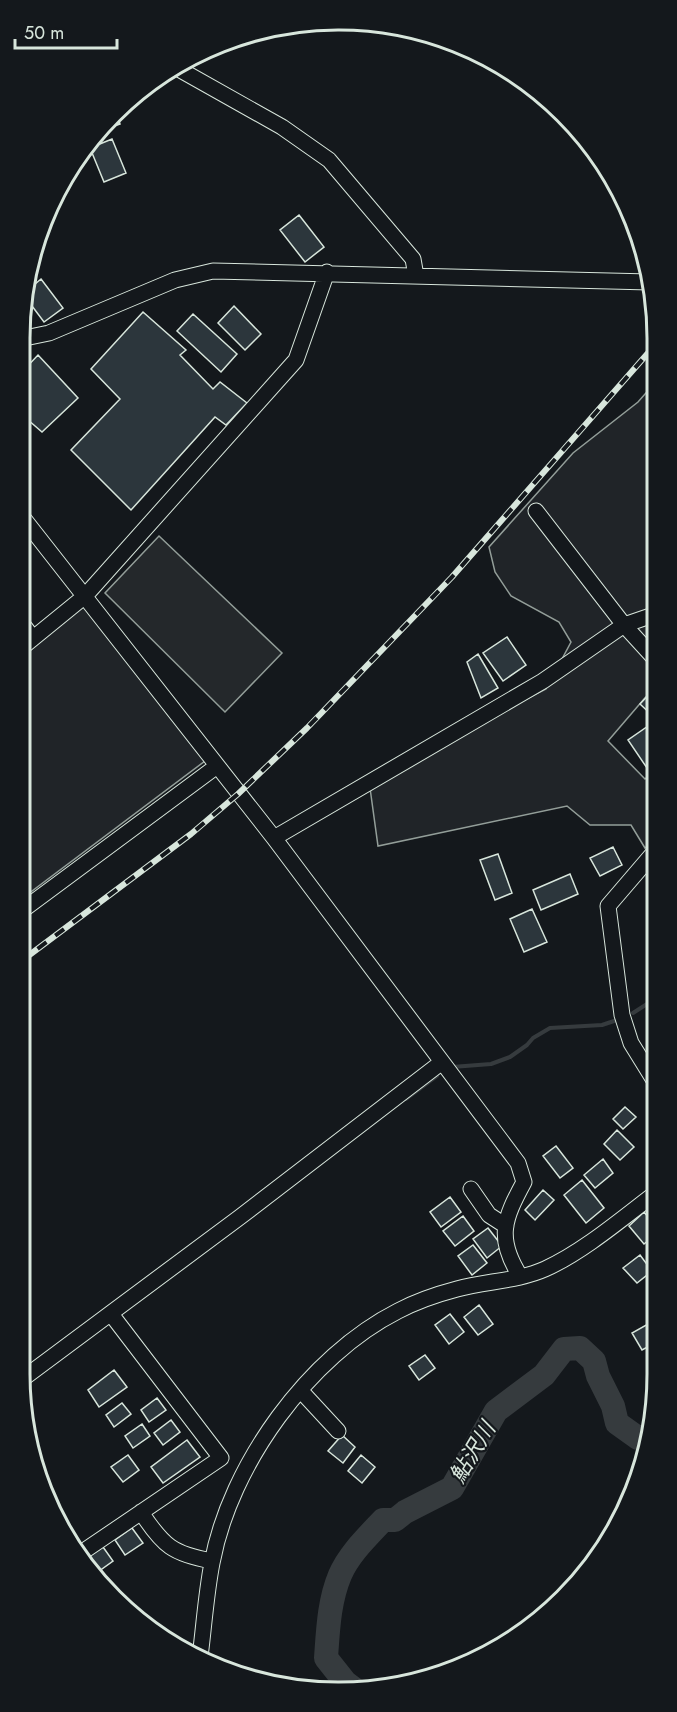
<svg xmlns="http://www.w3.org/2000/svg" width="677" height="1712" viewBox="0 0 677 1712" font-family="Jost,'Noto Sans JP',sans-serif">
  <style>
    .green { fill: #202428; stroke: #939e99; stroke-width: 1.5 }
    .parking { fill: #24282b; stroke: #939e99; stroke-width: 1.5 }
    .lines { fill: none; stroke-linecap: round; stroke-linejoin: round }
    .stream { stroke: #363b3e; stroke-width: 4 }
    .river { stroke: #363b3e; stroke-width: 24 }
    .building { fill: #2c363c; stroke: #d8e6dc; stroke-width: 1.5 }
    .minor-casing { stroke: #d8e6dc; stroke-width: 17 }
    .minor { stroke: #14181c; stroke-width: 15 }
    .rail-casing { stroke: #d8e6dc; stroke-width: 6 }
    .rail { stroke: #14181c; stroke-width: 4; stroke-dasharray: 11; stroke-linecap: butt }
    .labels { text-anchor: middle; stroke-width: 4.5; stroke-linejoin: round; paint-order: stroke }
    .water-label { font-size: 22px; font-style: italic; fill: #d8e6dc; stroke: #14181c }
    .rim { fill: none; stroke: #d8e6dc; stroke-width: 3 }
  </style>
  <rect width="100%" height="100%" fill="#14181c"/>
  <path class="green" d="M652,386L655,387L656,685L608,741L645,779L656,769V839L645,848L631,825H590L567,806L378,846L370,788L492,717L546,689L571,642L559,622L511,596L495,572L489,547L573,453L638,402Z
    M88,599L213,755L20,900V655Z"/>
  <path class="parking" d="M159,536L282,653L225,712L105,593Z"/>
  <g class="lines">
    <path class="stream" d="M633,1013L647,1004L657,994
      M452,1067L491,1064L510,1057L527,1045L533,1038L550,1028L602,1025L617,1020
      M406,1099L437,1076"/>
    <path class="river" d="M353,1688L345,1682L326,1658C328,1630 329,1601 340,1575C349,1554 367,1537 383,1520H395L405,1512L452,1488L496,1411L544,1375L564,1349L580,1348L594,1361L598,1376L613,1406L617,1423L638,1438L647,1437"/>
  </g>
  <path class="building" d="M117,115L120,124L97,132L98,128Z
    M112,139L126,173L104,182L90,148Z
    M299,215L324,247L305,262L280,230Z
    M41,279L63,308L44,322L26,298L28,290Z
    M234,306L261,334L245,350L218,323Z
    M143,312L186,350L180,355L213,389L220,382L247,403L226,425L215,417L131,510L71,450L120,399L91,369Z
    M193,314L237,354L221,372L177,331Z
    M38,355L78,398L42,432L20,413V374Z
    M507,637L526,665L503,681L483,653Z
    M478,654L498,688L481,698L467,662Z
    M655,688L656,689V719L640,704Z
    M651,724L656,731V761L647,768L628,740Z
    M613,847L622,865L600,876L590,858Z
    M498,854L512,893L495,900L480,860Z
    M570,874L578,894L541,910L533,890Z
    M532,909L547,942L524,952L510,919Z
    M625,1107L636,1117L623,1129L613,1119Z
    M617,1130L634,1147L620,1160L604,1144Z
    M556,1146L573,1168L560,1178L543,1156Z
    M603,1159L613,1173L595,1188L584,1175Z
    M582,1180L604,1208L586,1223L564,1195Z
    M543,1190L554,1200L535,1220L525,1210Z
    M450,1197L461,1212L441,1227L430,1212Z
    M644,1212L653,1223L649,1226L656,1234L644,1244L629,1226Z
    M463,1216L474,1231L455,1246L443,1231Z
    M488,1228L502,1246L487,1258L473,1239Z
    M473,1245L487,1263L472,1275L458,1256Z
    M640,1255L652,1271L637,1283L623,1268Z
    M479,1305L493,1324L478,1335L464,1317Z
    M450,1314L464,1332L449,1344L435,1325Z
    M648,1324L657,1342L642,1350L632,1333Z
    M425,1355L435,1368L419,1380L409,1366Z
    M114,1370L127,1387L99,1407L88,1390Z
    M157,1398L166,1410L149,1422L141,1410Z
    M122,1403L131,1414L114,1427L106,1415Z
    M171,1420L180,1432L163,1445L154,1433Z
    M142,1424L150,1436L133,1448L125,1436Z
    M342,1435L355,1447L343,1463L328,1451Z
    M187,1440L200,1457L163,1483L151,1467Z
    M128,1455L139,1470L123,1482L111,1467Z
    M361,1455L375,1467L362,1483L348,1471Z
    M132,1528L143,1543L125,1555L115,1540Z
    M103,1547L113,1561L95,1574L85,1559Z"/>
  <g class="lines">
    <g class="minor-casing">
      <path id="minor" d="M177,68L282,127L329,160L413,259L416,276
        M20,339L49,333L175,280L213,271L650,282
        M536,511L624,625L656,660
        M20,514L274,838L518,1163L524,1182C504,1219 496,1238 520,1276
        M20,621L33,638
        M20,649L85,596L296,360L327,272
        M274,838L543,681L624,625L656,614
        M656,850L608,906L622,1015L631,1043L657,1085
        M20,912L217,766
        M471,1189L489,1215L506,1226
        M21,1380L240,1217L442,1062
        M301,1391L338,1431
        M141,1512C163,1546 173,1554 212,1561
        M81,1553L221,1458L111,1314
        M200,1657C204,1626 206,1594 212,1563C230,1465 309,1356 398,1311C415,1302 438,1294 457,1289C486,1281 518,1281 545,1269C583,1252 624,1217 657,1192"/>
    </g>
    <use href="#minor" class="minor"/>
    <g class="rail-casing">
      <path id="rail" d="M20,962L191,834L238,794L307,728L452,577L655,345"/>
    </g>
    <use href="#rail" class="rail"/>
  </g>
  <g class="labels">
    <g class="water-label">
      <text transform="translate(472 1452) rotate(-59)" y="8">鮎沢川</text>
    </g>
  </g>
  <path d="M0 0H677V1712H0ZM338 30H339A308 308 0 0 1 647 338V1374A308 308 0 0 1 339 1682H338A308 308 0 0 1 30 1374V338A308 308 0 0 1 338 30Z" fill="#14181c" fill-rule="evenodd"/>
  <path class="rim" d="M338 30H339A308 308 0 0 1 647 338V1374A308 308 0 0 1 339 1682H338A308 308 0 0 1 30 1374V338A308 308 0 0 1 338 30Z"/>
  <path d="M15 39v9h102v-9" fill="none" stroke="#d8e6dc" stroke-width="3"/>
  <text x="24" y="39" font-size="18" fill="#d8e6dc" stroke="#14181c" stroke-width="4.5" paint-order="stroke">50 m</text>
</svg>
